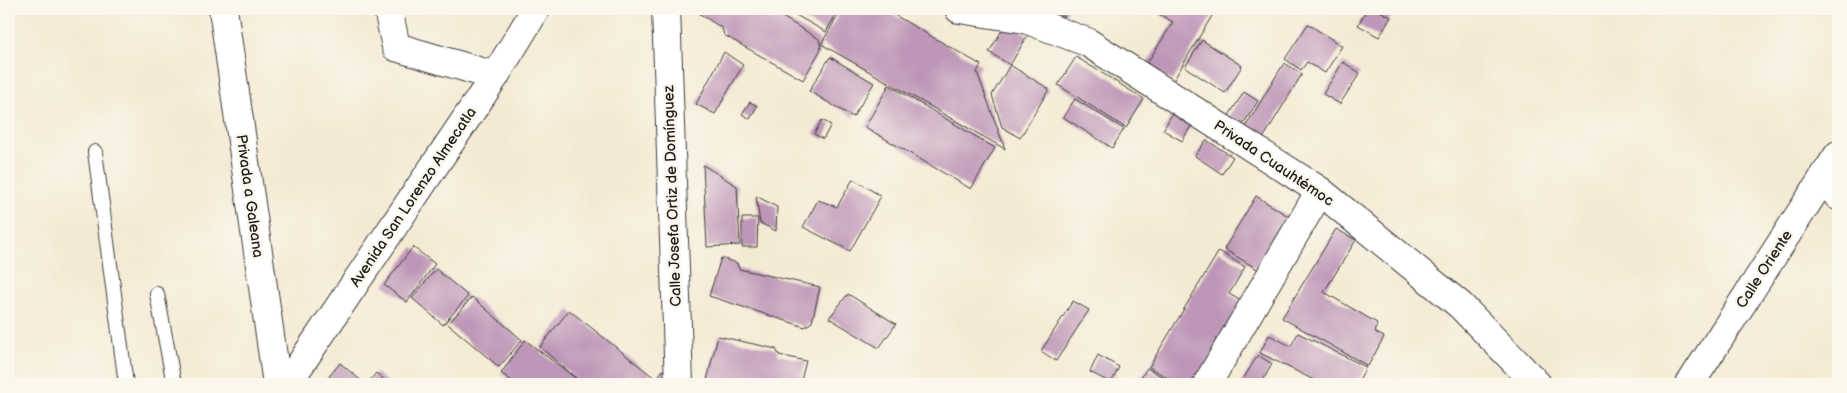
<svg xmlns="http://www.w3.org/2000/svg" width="1847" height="393" viewBox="0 0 1847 393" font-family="'Balsamiq Sans',sans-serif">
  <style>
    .building { fill: #be97b8 }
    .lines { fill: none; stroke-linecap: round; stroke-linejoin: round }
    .lane-casing { stroke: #3c3b38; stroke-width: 16 }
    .street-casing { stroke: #3c3b38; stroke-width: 30 }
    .secondary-casing { stroke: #3c3b38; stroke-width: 30 }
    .lane { stroke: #fff; stroke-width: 14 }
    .street { stroke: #fff; stroke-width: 28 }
    .secondary { stroke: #fff; stroke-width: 28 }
    .labels { text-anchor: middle; stroke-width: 5; stroke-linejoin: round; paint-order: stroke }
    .street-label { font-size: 15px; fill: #1c1c1c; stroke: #fbf7ec }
  </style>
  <rect width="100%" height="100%" fill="#fbf7ec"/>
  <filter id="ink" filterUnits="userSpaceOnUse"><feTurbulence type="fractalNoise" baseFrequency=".02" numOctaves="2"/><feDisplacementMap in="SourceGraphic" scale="10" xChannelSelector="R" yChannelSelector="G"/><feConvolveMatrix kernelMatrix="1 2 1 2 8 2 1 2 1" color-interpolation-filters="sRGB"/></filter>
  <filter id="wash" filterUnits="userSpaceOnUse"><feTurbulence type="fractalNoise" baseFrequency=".0096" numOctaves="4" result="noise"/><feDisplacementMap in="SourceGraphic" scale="20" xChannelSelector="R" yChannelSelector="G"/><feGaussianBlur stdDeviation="1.12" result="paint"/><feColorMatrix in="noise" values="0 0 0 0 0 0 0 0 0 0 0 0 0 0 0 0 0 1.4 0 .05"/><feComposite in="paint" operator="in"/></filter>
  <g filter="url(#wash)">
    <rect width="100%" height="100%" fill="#f4ead4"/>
    <g id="blocks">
      <path class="building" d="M703,9H769L819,39L821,49L803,80L724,35L722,28L700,14Z
        M785,9H839L826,32Z
        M842,9H884L981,65L977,72L1005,149L821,44Z
        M1049,9H1069L1064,17Z
        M1150,9H1216L1173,81L1146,65L1173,22Z
        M1367,9H1376L1391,17L1379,37L1358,25Z
        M1007,22L1028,35L1010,65L989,52Z
        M1308,24L1342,46L1325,73L1307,62L1301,70L1285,59Z
        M1202,40L1242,66L1225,93L1185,67Z
        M724,52L743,65L715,114L696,104Z
        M830,57L874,83L853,117L809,91Z
        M1076,57L1144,99L1126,128L1058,85Z
        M1343,62L1360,73L1340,104L1323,94Z
        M1284,63L1302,74L1262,140L1244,129Z
        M1010,65L1049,89L1020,138L1002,127L992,95Z
        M889,85L995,148L971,189L865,127Z
        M1244,92L1258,101L1242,126L1228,117Z
        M1075,99L1124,129L1112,148L1063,117Z
        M750,102L757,106L750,119L742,114Z
        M1172,114L1191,126L1182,141L1163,130Z
        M822,120L831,125L823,139L814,134Z
        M1206,140L1233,157L1222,174L1195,156Z
        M703,165L737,186L740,245L707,247Z
        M853,179L881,196L850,251L803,227L818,200L837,207Z
        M756,196L777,207L776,231L760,223Z
        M1256,196L1296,221L1264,273L1224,249Z
        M742,218H758L757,247H742Z
        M1336,229L1356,240L1324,292L1377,323L1375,332L1384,337L1368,366L1282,318Z
        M413,247L435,264L407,302L384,285Z
        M1219,251L1245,267L1229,294L1245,303L1197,384H1178L1149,367Z
        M721,258L737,263L739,269L820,287L812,322L805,327L709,296Z
        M436,269L468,296L443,325L412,298Z
        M848,294L896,324L879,348L829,318Z
        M472,297L522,340L499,367L448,324Z
        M1073,301L1089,310L1056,361L1041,351Z
        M569,310L656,379L663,370L674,378V384H516L501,373L525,340L578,380L540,347Z
        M1298,333L1366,367L1357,384H1322L1260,353L1269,335L1291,346Z
        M718,336L776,349L779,355L806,361L800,384H706Z
        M1098,355L1119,367L1111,383L1090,372Z
        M1258,355L1272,364L1261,384H1240Z
        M340,363L365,384H323Z
        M1147,368L1166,379L1163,384H1137Z
        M376,373L390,384H367Z"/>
    </g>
  </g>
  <g filter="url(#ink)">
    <use href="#blocks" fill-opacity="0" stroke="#3c3b38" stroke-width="1"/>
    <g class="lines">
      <g class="lane-casing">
        <path id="lane" d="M95,152L126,384
          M157,294L174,384"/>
      </g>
      <g class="street-casing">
        <path id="street" d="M223,9L277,384
          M388,9L396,47L495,76
          M666,9L679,384
          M959,9L1025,19L1087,42L1320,191L1460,305L1537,384
          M1824,175L1838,196
          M1207,384L1320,191
          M1690,384L1838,155"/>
      </g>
      <g class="secondary-casing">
        <path id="secondary" d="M287,384L495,76L536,9"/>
      </g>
      <use href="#lane" class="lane"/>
      <use href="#street" class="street"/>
      <use href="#secondary" class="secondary"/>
    </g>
  </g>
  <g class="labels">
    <g class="street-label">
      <text transform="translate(1274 163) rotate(34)" y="5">Privada Cuauhtémoc</text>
      <text transform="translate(250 196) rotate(82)" y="5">Privada a Galeana</text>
      <text transform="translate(672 196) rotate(-92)" y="5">Calle Josefa Ortiz de Domínguez</text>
      <text transform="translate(413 197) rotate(-56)" y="5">Avenida San Lorenzo Almecatla</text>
      <text transform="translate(1764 269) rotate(-57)" y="5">Calle Oriente</text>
    </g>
  </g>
  <rect width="1847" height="393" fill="none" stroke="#fbf7ec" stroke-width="30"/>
</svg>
